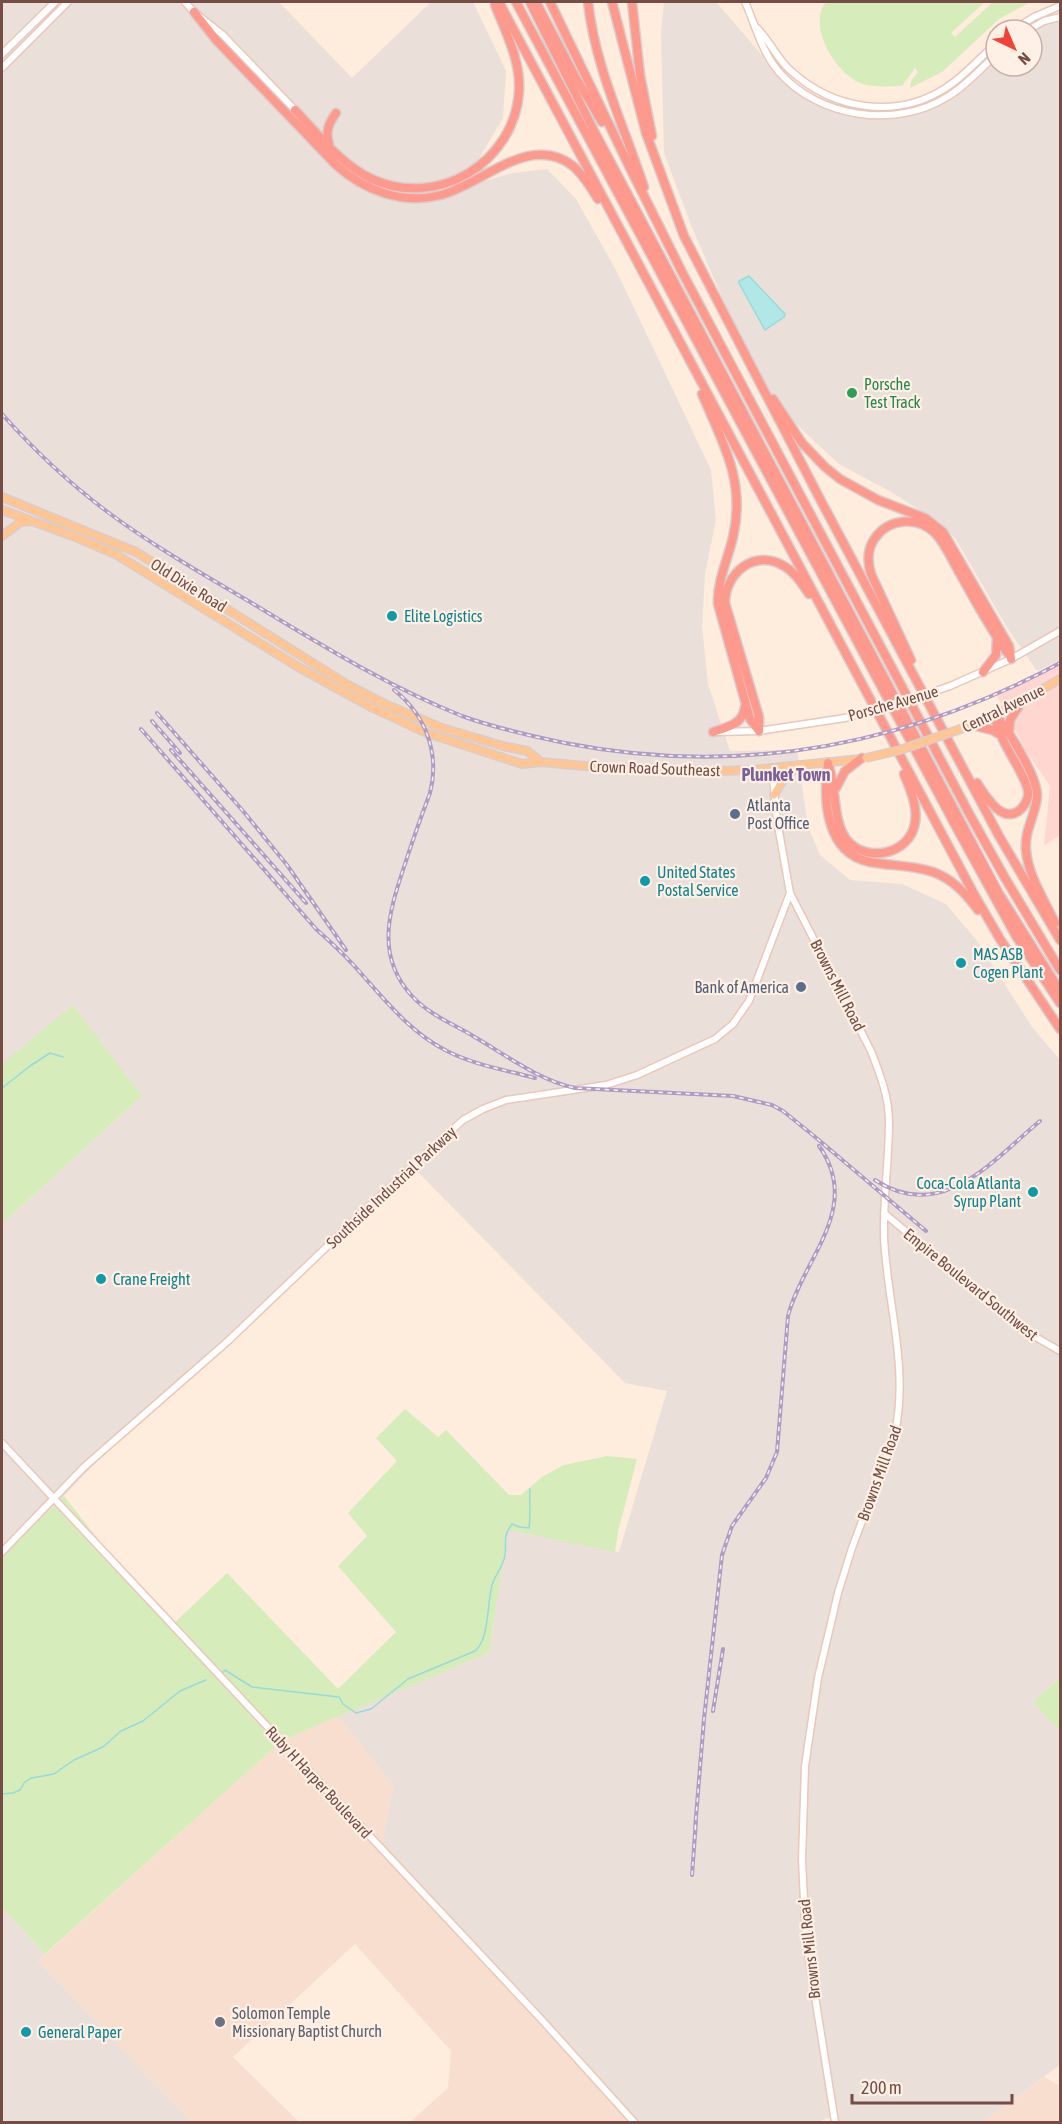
<svg xmlns="http://www.w3.org/2000/svg" width="1062" height="2124" viewBox="0 0 1062 2124" font-family="'Asap Condensed',sans-serif">
  <style>
    .residential { fill: #f8dece }
    .commercial { fill: #ffd6d0 }
    .industrial { fill: #ebdfda }
    .green { fill: #d7ecbb }
    .water { fill: #b1e8e7; stroke: #96dbda; stroke-width: 1.5 }
    .lines { fill: none; stroke-linecap: round; stroke-linejoin: round }
    .stream { stroke: #96dbda; stroke-width: 1.5 }
    .secondary-casing { stroke: #eac7b8; stroke-width: 9 }
    .primary-casing { stroke: #d8cdcb; stroke-width: 10 }
    .highway-casing { stroke: #d8cdcb; stroke-width: 11 }
    .secondary { stroke: #fff; stroke-width: 6 }
    .primary { stroke: #ffc593; stroke-width: 7 }
    .highway { stroke: #fe998e; stroke-width: 8 }
    .rail-casing { stroke: #ac9cc6; stroke-width: 4 }
    .rail { stroke: #fff0e5; stroke-width: 1.5; stroke-dasharray: 4.5; stroke-linecap: butt }
    .secondary-bridge-casing { stroke: #eac7b8; stroke-width: 9; stroke-linecap: butt }
    .primary-bridge-casing { stroke: #d8cdcb; stroke-width: 10; stroke-linecap: butt }
    .secondary-bridge { stroke: #fff; stroke-width: 6 }
    .primary-bridge { stroke: #ffc593; stroke-width: 7 }
    .leisure-dot { fill: #2e9e5b; stroke: #fff0e5; stroke-width: 2 }
    .culture-dot { fill: #0f9aa8; stroke: #fff0e5; stroke-width: 2 }
    .service-dot { fill: #5c6f8a; stroke: #fff0e5; stroke-width: 2 }
    .worship-dot { fill: #6b7280; stroke: #fff0e5; stroke-width: 2 }
    .labels { text-anchor: middle; stroke-width: 4.5; stroke-linejoin: round; paint-order: stroke }
    .leisure-label { font-size: 16px; fill: #27864d; stroke: #fff0e5; text-anchor: start }
    .street-label { font-size: 16px; fill: #754d44; stroke: #fff0e5 }
    .culture-label { font-size: 16px; fill: #0d838f; stroke: #fff0e5; text-anchor: start }
    .service-label { font-size: 16px; fill: #4e5e75; stroke: #fff0e5; text-anchor: start }
    .worship-label { font-size: 16px; fill: #5b616d; stroke: #fff0e5; text-anchor: start }
    .neighbourhood-label { font-size: 18px; font-weight: bold; fill: #7c5f99; stroke: #fff0e5 }
  </style>
  <rect width="100%" height="100%" fill="#feecdd"/>
  <path class="residential" d="M338,1716L393,1786L381,1849L556,2043L633,2122H410L448,2088L451,2051L355,1944L233,2057L299,2122H192L38,1961L283,1740Z
    M1044,2077L1060,2086V2122H983Z"/>
  <path class="commercial" d="M1060,660V835L1044,846L1050,786L1026,751L997,696Z"/>
  <path class="industrial" d="M2,2H279L352,78L431,2H473L506,71L503,118L477,162L445,193L512,173L547,169L576,199L617,272L711,470L716,520L705,574L702,626L708,684L730,751L797,750L808,827L820,855L850,880L902,884L946,904L978,942L1032,1027L1060,1060V1677L1033,1702L1060,1731V2065L983,2122H836V2115L818,2122H633L556,2043L381,1849L393,1786L338,1716L489,1653L508,1529L619,1552L667,1391L625,1383L413,1167L293,1282L154,1402L64,1496L2,1556V1224L142,1096L2,1064Z
    M664,2H716L768,62L810,95L859,111L880,113L908,110L930,102L954,87L996,50V66H1032V30H1018L1025,24L1060,15V660L1037,671L1008,629L955,538L940,523L891,492L839,464L782,411L746,353L691,225L664,153L661,33Z
    M2,1908L45,1954L38,1961L192,2122H2Z"/>
  <path class="green" d="M826,2H985L951,33L955,37L993,2H1030L999,19L942,72L910,88L911,81L918,72L915,68L902,86C889,86 873,88 860,83C835,72 807,26 826,2Z
    M73,1005L142,1096L2,1224V1064Z
    M405,1409L438,1437L446,1430L509,1495H521L542,1477L564,1465L607,1456L637,1459L618,1532L615,1552L508,1530L489,1653L283,1740L45,1954L2,1908V1556L64,1496L127,1576L172,1625L227,1573L338,1689L396,1632L338,1566L367,1536L348,1513L397,1461L376,1438Z
    M1060,1677V1731L1033,1702Z"/>
  <path class="water" d="M749,276L785,314L784,317L765,330L739,283V281Z"/>
  <g class="lines">
    <path class="stream" d="M2,1088L30,1066L50,1053L63,1057
      M223,1672L225,1670L252,1687L339,1697L343,1704L356,1713L371,1709L408,1679L475,1651C489,1640 487,1605 492,1585C495,1575 504,1565 505,1555C507,1541 502,1538 512,1524L519,1527L529,1528C531,1514 529,1503 530,1489
      M2,1794L13,1793L20,1790L24,1783L31,1778L54,1774L74,1760L103,1747L121,1731L143,1721L180,1691L206,1680"/>
    <g class="secondary-casing">
      <path id="secondary" d="M185,2L194,12L223,35L295,110
        M745,2C756,26 761,51 779,72C819,118 896,129 947,97C966,86 980,69 996,55
        M757,28C770,41 777,59 791,71C833,109 894,120 944,89C964,77 978,59 996,44
        M1013,30L1034,17L1060,6
        M1028,30L1044,21L1060,17
        M2,54L55,2
        M2,68L68,2
        M950,686L1011,659L1060,631
        M718,732L759,731L845,718
        M772,768L777,820L790,893L871,1051C880,1074 889,1097 889,1122C889,1160 883,1199 884,1237C887,1303 909,1367 895,1433L852,1548L838,1593L818,1678L805,1766L802,1860L806,1940L835,2122
        M884,1213L1020,1328L1060,1351
        M2,1443L541,2019L634,2122
        M2,1552L84,1467L228,1341L380,1196L463,1120L483,1109L506,1100L606,1085L637,1075L715,1039L733,1024L749,1001L790,893"/>
    </g>
    <g class="primary-casing">
      <path id="primary" d="M2,497L136,552L346,684L385,704L442,728L503,746L527,751L541,762
        M2,510L73,536L117,555L300,668L371,707L427,733L522,764L541,762L585,766L714,771L753,770L860,759
        M2,536L21,522L30,521
        M972,725L1017,704L1060,679
        M774,795L783,780L798,765"/>
    </g>
    <g class="highway-casing">
      <path id="highway" d="M499,2L975,896L1000,939L1060,1029
        M516,2L960,834L1016,936L1060,1003
        M530,2L594,131L998,892L1060,991
        M550,2L630,168L682,272L971,817L1005,878L1060,970
        M588,2C595,67 624,126 644,187
        M612,2L646,133L684,236L820,499L999,836L1060,940
        M632,2L640,75L652,136
        M537,4L576,78L602,122
        M194,12L217,41L336,165C365,191 403,205 441,195C483,184 530,132 573,166C584,175 590,187 598,199
        M295,110C318,134 341,165 372,179C437,209 514,163 519,92C521,61 506,33 495,5
        M329,144C325,131 329,123 336,113
        M702,394C723,443 746,482 733,537C728,559 717,581 718,604L750,719L759,731
        M773,399L802,443L825,467L840,479L878,500L925,518L943,532L1009,646L1011,659
        M911,660L871,574C867,561 867,549 875,538C889,518 918,516 935,533C945,543 952,560 959,572C975,600 990,629 1009,655
        M983,672L996,655L997,639
        M994,714C1007,727 1038,778 1037,796C1036,815 1024,830 1026,850C1028,876 1045,901 1055,923
        M972,725L992,730L1001,735
        M759,730V717L725,603C725,573 755,548 784,566C795,572 802,584 809,594
        M713,732C728,727 743,724 745,707
        M1009,732L1010,720L1023,700
        M828,763C823,799 825,853 870,862C891,866 913,865 933,872C953,879 966,894 978,910
        M828,764C837,786 832,822 847,840C867,864 910,854 915,823C918,806 910,789 904,774
        M977,783C986,797 1004,827 1022,808C1026,803 1029,797 1028,791C1027,783 1022,776 1019,769C1009,751 998,734 994,714
        M836,788L845,771L862,758"/>
    </g>
    <use href="#secondary" class="secondary"/>
    <use href="#primary" class="primary"/>
    <use href="#highway" class="highway"/>
    <g class="rail-casing">
      <path id="rail" d="M2,414C33,449 68,482 105,510C154,547 208,577 260,608C325,647 391,688 462,716C495,728 531,736 565,743C739,777 905,746 1060,663
        M394,690C426,715 440,754 430,793C421,817 412,842 404,867C389,912 375,956 412,996C428,1014 453,1024 473,1036C506,1055 538,1080 575,1088L733,1096L772,1105L783,1111L814,1136L926,1231
        M157,713L243,811L287,865L346,950
        M152,721L180,753
        M141,729L316,929C333,944 350,960 365,978C389,1005 413,1034 447,1051C474,1065 506,1070 535,1078
        M171,750L306,903
        M875,1180C942,1224 992,1161 1040,1121
        M713,1711L723,1649
        M695,1829L704,1719L722,1555L732,1526L766,1478L777,1452L788,1316C803,1258 863,1208 819,1146
        M692,1875L696,1821"/>
    </g>
    <use href="#rail" class="rail"/>
    <g class="secondary-bridge-casing">
      <path id="secondary-bridge" d="M845,718L910,700L950,686"/>
    </g>
    <g class="primary-bridge-casing">
      <path id="primary-bridge" d="M866,758L900,750L972,725"/>
    </g>
    <use href="#secondary-bridge" class="secondary-bridge"/>
    <use href="#primary-bridge" class="primary-bridge"/>
  </g>
  <circle class="leisure-dot" cx="852" cy="393" r="6"/>
  <g class="culture-dot">
    <circle cx="392" cy="616" r="6"/>
    <circle cx="645" cy="881" r="6"/>
    <circle cx="961" cy="963" r="6"/>
    <circle cx="1033" cy="1192" r="6"/>
    <circle cx="101" cy="1279" r="6"/>
    <circle cx="26" cy="2032" r="6"/>
  </g>
  <g class="service-dot">
    <circle cx="735" cy="814" r="6"/>
    <circle cx="801" cy="987" r="6"/>
  </g>
  <circle class="worship-dot" cx="220" cy="2022" r="6"/>
  <g class="labels">
    <g class="leisure-label">
      <text x="864" y="390">Porsche<tspan x="864" dy="18">Test Track</tspan></text>
    </g>
    <g class="street-label">
      <text transform="translate(189 585) rotate(32)" y="6">Old Dixie Road</text>
      <text transform="translate(893 703) rotate(-16)" y="6">Porsche Avenue</text>
      <text transform="translate(1003 708) rotate(-26)" y="6">Central Avenue</text>
      <text transform="translate(655 768) rotate(2)" y="6">Crown Road Southeast</text>
      <text transform="translate(838 985) rotate(63)" y="6">Browns Mill Road</text>
      <text transform="translate(391 1187) rotate(-43)" y="6">Southside Industrial Parkway</text>
      <text transform="translate(971 1284) rotate(39)" y="6">Empire Boulevard Southwest</text>
      <text transform="translate(879 1473) rotate(-70)" y="6">Browns Mill Road</text>
      <text transform="translate(319 1782) rotate(47)" y="6">Ruby H Harper Boulevard</text>
      <text transform="translate(809 1949) rotate(-96)" y="6">Browns Mill Road</text>
    </g>
    <g class="culture-label">
      <text x="404" y="622">Elite Logistics</text>
      <text x="657" y="878">United States<tspan x="657" dy="18">Postal Service</tspan></text>
      <text x="973" y="960">MAS ASB<tspan x="973" dy="18">Cogen Plant</tspan></text>
      <text x="1021" y="1189" text-anchor="end">Coca-Cola Atlanta<tspan x="1021" dy="18">Syrup Plant</tspan></text>
      <text x="113" y="1285">Crane Freight</text>
      <text x="38" y="2038">General Paper</text>
    </g>
    <g class="service-label">
      <text x="747" y="811">Atlanta<tspan x="747" dy="18">Post Office</tspan></text>
      <text x="789" y="993" text-anchor="end">Bank of America</text>
    </g>
    <g class="worship-label">
      <text x="232" y="2019">Solomon Temple<tspan x="232" dy="18">Missionary Baptist Church</tspan></text>
    </g>
    <g class="neighbourhood-label">
      <text x="786" y="781">Plunket Town</text>
    </g>
  </g>
  <rect width="1062" height="2124" fill="none" stroke="#754d44" stroke-width="6"/>
  <g transform="translate(1014 48) rotate(136)"><circle r="28" fill="#fff0e5" stroke="#c8afa5" stroke-width="1.5"/>
  <path d="M0-4.5L10 22L0 15L-10 22Z" fill="#f24238"/>
  <text y="-9" font-size="16" font-weight="bold" text-anchor="middle" fill="#754d44">N</text>
  </g>
  <path d="M852 2094v9h160v-9" fill="none" stroke="#754d44" stroke-width="3"/>
  <text x="861" y="2094" font-size="18" fill="#754d44" stroke="#fff0e5" stroke-width="4.5" paint-order="stroke">200 m</text>
</svg>
